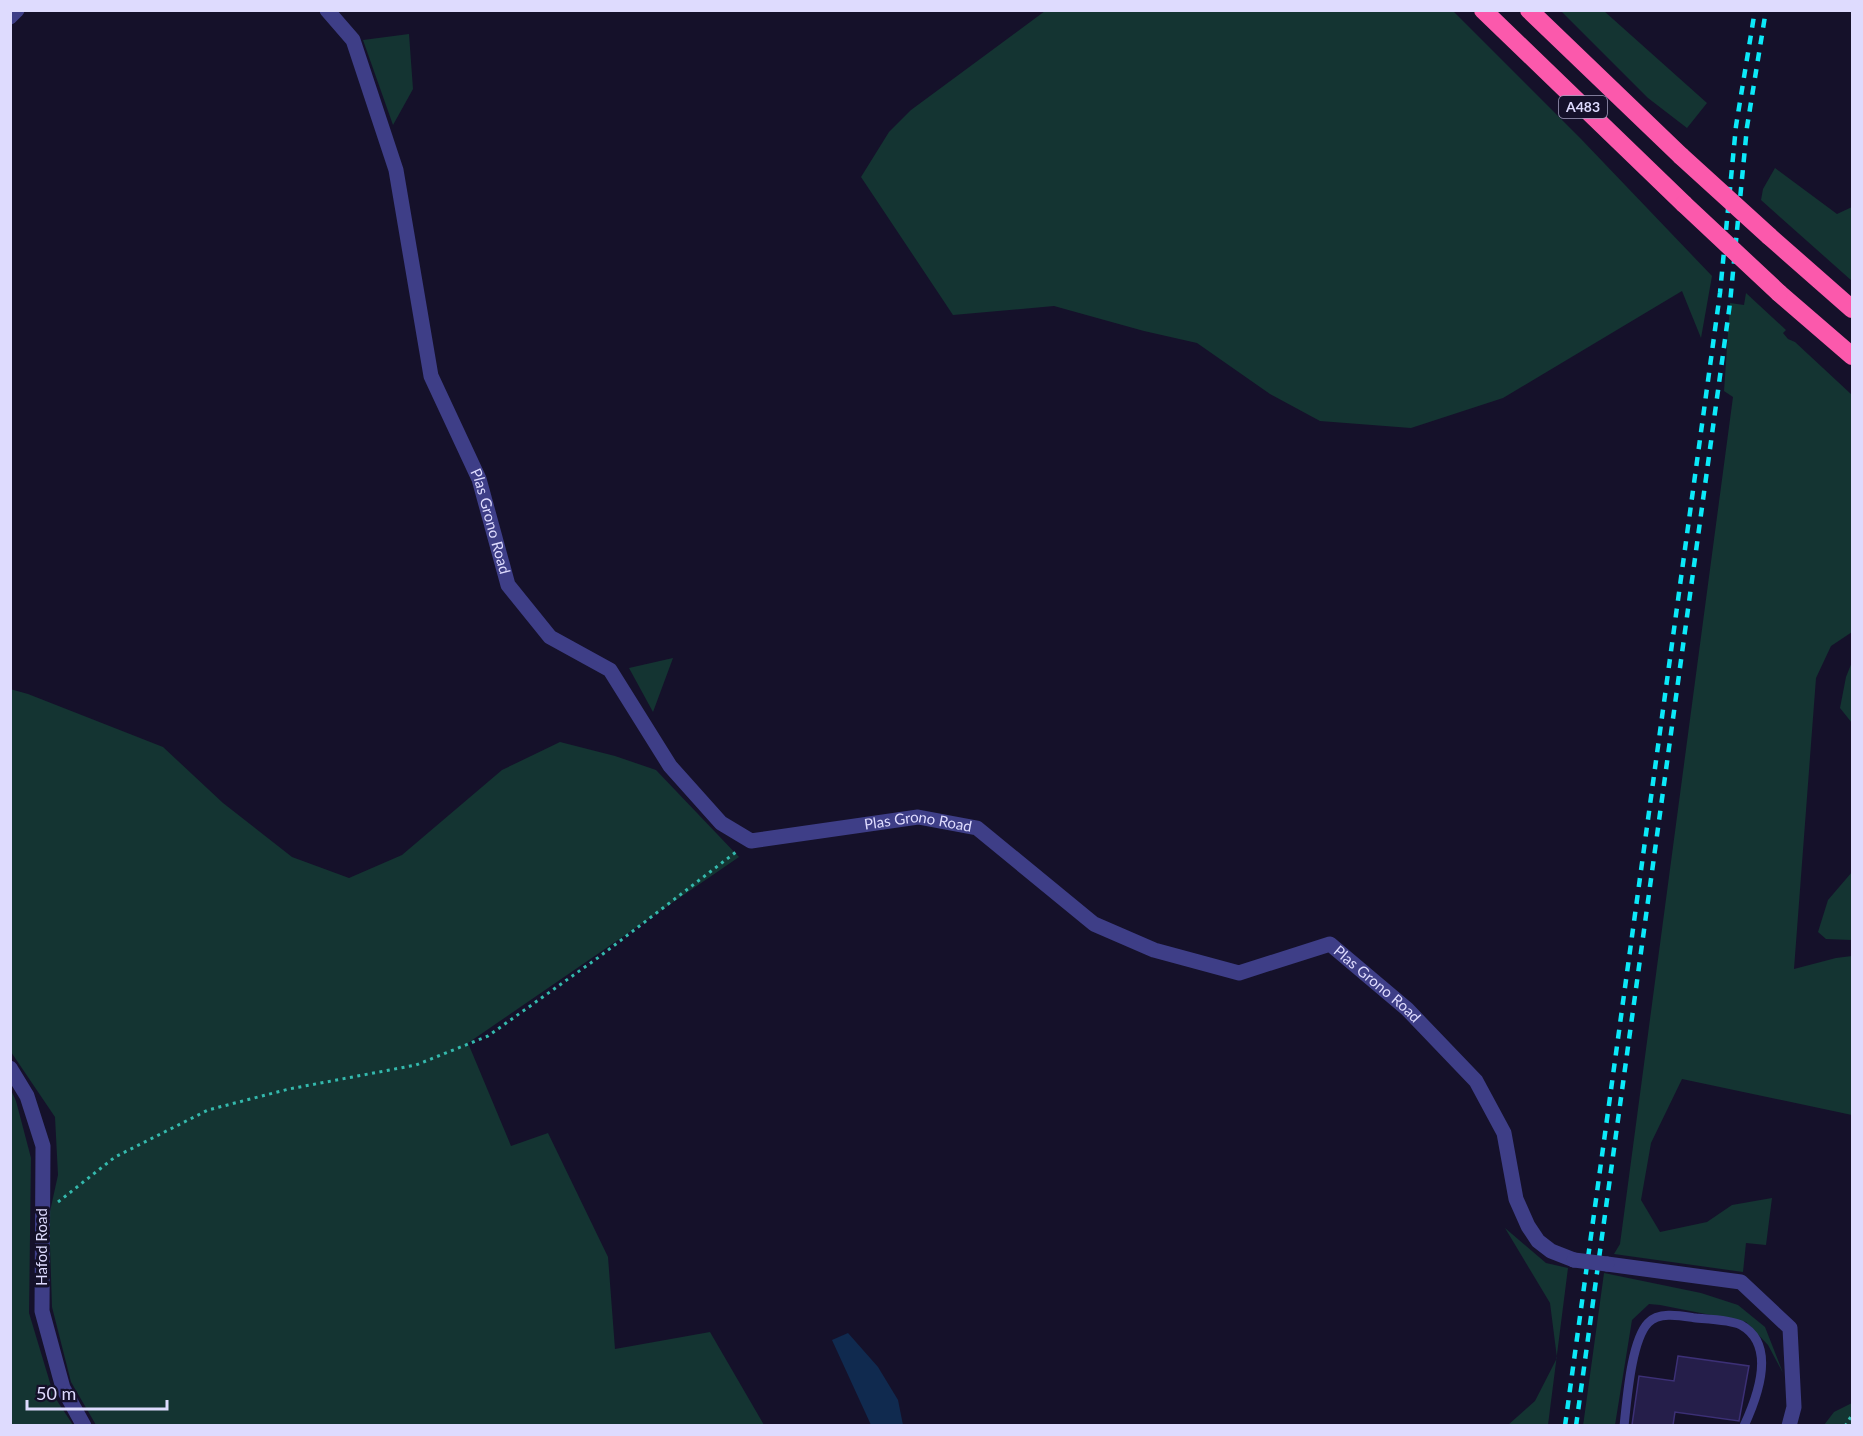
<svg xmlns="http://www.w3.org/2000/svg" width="1863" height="1436" viewBox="0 0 1863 1436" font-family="Lato,sans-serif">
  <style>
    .green { fill: #143432 }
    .water { fill: #102a4f }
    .building { fill: #251e4a; stroke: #3c3076; stroke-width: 1.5 }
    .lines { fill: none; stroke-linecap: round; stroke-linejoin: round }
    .path { stroke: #34b9ad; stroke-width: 3; stroke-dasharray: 3 4.5; stroke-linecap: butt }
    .lane { stroke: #3e3e87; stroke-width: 9 }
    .street { stroke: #3e3e87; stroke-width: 15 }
    .highway { stroke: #fb59ac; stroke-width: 18 }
    .rail { stroke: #0ce9f9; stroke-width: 4.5; stroke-dasharray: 9 8; stroke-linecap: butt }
    .street-bridge { stroke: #3e3e87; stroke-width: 15 }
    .highway-bridge { stroke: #fb59ac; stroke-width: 18 }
    .labels { text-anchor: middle; stroke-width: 6; stroke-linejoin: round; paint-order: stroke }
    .shield { fill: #15112a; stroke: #a29ebe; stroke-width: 1.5 }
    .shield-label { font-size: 14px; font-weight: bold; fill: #dedbfe }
    .street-label { font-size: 15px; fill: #dedbfe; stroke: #15112a }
  </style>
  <rect width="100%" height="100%" fill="#15112a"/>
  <path class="green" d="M1045,11H1453L1582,140L1712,276L1701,338L1682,291L1503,398L1411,428L1320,421L1270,394L1197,343L1144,331L1054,306L953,315L861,177L889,132L911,110Z
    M1561,11H1604L1707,103L1687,128L1648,98Z
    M409,34L413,89L393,125L363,40Z
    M1775,168L1837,214L1852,207V281L1761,200L1763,189Z
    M1746,293L1786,330L1783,333L1788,339L1795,342L1852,395V632L1831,646L1816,678L1794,969L1836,958L1852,956V1115L1682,1079L1651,1143L1641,1200L1660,1232L1707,1222L1732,1205L1772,1198L1766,1245L1746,1243L1743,1272L1614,1254L1620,1244L1733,397L1724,391L1730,303L1744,305Z
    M673,658L653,712L629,668Z
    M1852,662V723L1840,708L1846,677Z
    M10,689L28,694L163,747L223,803L292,857L349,878L402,855L502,770L560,742L615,756L656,770L739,857L468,1043L511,1146L548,1133L608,1257L615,1349L710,1332L764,1425H96L71,1382L52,1307L49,1216L58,1175L55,1117L11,1052Z
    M1852,872V940L1826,939L1818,932L1828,900Z
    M11,1090L16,1101L31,1158L29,1313L54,1396L73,1425H11Z
    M1505,1228L1546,1263L1568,1268L1548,1425H1508L1535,1401L1557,1358L1550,1303Z
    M1604,1273L1701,1293L1738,1305L1765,1327L1783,1373L1768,1345L1746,1322L1660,1305L1649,1304L1632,1320L1615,1425L1583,1426Z
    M1852,1403V1425H1824L1834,1412Z"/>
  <path class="water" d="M848,1333L878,1367L898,1400L903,1425H871L832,1340Z"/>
  <path class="building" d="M1678,1356L1749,1366L1739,1421L1675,1412L1673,1425H1632L1639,1376L1674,1381Z"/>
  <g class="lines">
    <path class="path" d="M58,1202L115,1157L208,1110L289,1089L416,1065L488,1036L599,957L736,852
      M1845,1426L1852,1415"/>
    <path class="lane" d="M1624,1426C1627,1400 1631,1341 1648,1323C1659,1311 1682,1316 1696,1318C1708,1319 1732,1320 1741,1325C1777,1345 1757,1398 1744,1426"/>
    <g class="street">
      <path id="s1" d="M327,10L353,40L396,170L431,376L479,479L508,585L550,637L610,670L670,766L721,823L751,841L918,817L977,828L1094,924L1154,950L1239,973L1330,944L1407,1009L1476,1081L1504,1133L1516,1199L1528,1226L1538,1241L1551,1251L1574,1260"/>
      <path d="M10,17L17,10"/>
      <path d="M10,1068L27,1096L43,1146L42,1311L63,1388L84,1426"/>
      <path d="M1607,1264L1741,1282L1790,1328L1794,1407L1789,1426"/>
    </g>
    <path class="highway" d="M1483,10L1684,204
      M1529,10L1681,156
      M1769,236L1852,309
      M1779,293L1852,356"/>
    <path class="rail" d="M1565,1426L1720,293L1736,126L1755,10
      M1576,1426L1730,303L1747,127L1766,10"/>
    <path class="street-bridge" d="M1574,1260L1607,1264"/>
    <path class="highway-bridge" d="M1681,156L1769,236
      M1684,204L1779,293"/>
  </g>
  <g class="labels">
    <rect class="shield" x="1559" y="96" width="48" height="22" rx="4.5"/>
    <g class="shield-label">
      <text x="1583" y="112">A483</text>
    </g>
    <g class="street-label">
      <text dy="5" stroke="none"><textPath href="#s1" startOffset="543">Plas Grono Road</textPath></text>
      <text dy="5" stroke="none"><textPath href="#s1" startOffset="1138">Plas Grono Road</textPath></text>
      <text dy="5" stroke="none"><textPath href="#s1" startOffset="1660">Plas Grono Road</textPath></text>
      <text transform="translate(42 1247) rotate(-90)" y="5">Hafod Road</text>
    </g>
  </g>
  <rect width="1863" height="1436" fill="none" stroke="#dedbfe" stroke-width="24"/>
  <path d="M27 1400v9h140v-9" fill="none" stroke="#dedbfe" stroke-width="3"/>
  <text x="36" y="1400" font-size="18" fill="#dedbfe" stroke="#15112a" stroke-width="4.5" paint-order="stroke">50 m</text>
</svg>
